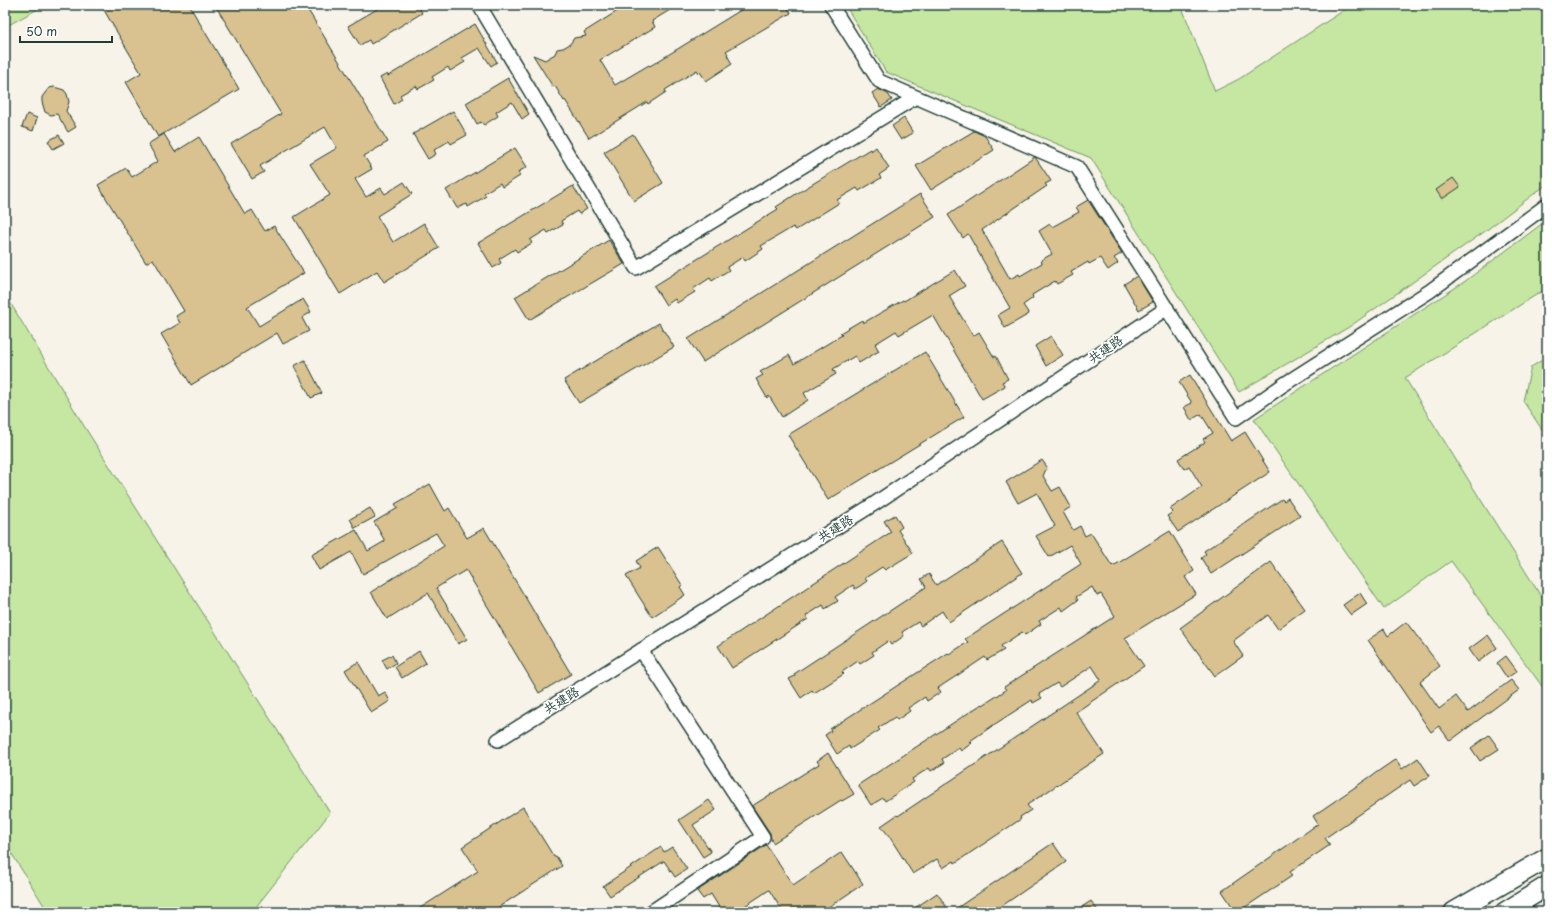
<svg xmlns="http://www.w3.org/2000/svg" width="1552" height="917" viewBox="0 0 1552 917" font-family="'Playpen Sans','LXGW WenKai TC',sans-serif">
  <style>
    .green { fill: #c5e7a1; stroke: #72926a }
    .building { fill: #d9c190; stroke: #1f3d34 }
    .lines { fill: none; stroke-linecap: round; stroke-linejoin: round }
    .minor-casing { stroke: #1f3d34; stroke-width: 16 }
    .highway-casing { stroke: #1f3d34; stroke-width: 22 }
    .minor { stroke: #fff; stroke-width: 13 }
    .highway { stroke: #fff; stroke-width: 19 }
    .labels { text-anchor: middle; stroke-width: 3.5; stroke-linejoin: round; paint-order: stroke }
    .street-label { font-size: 13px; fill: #1f3d34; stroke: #fff }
  </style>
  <rect width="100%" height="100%" fill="#f7f3e9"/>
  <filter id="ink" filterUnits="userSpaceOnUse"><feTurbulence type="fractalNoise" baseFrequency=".025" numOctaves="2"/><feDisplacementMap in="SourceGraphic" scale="8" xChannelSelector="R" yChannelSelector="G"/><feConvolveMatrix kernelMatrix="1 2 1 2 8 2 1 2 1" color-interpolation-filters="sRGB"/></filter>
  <g filter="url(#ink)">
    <path class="green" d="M5,5H45L5,27Z
      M845,5H1181L1215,91L1239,79L1352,5H1547V184L1484,232L1349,327L1239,392L1091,158L886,72Z
      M1547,220V288L1405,378L1547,606V693L1451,561L1384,609L1254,419L1464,282Z
      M5,294L84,426L330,813L252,912H48L5,843Z
      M1547,357V437L1523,401L1531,367Z"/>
    <path class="building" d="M101,5H189L239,89L158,137L126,82L141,73Z
      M215,5H305L388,142L364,156L372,169L355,179L366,197L381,188L385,194L404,182L412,194L377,216L393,242L424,223L439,248L384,282L377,271L340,294L294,217L330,195L310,164L337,148L325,127L260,166L264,172L252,179L231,144L281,114Z
      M384,5H418L422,13L371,44L369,40L360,45L348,26Z
      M627,5H678L652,21L655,27L600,60L615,85L649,65L650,66L749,5H786L791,13L726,51L728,54L727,55L732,64L706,81L700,72L699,73L697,70L665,90L666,92L648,104L647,102L589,138L565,100L564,101L555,86L553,87L533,55L545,60L555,54L557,49L563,48L570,44L574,38L586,36L584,32Z
      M475,24L497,62L491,66L479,48L462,58L465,62L450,71L448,67L432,77L434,80L418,89L416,86L400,95L402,99L394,104L380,78L387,74L388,76Z
      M508,78L529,114L522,119L512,102L496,112L498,116L484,125L481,122L477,124L466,103Z
      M54,87L64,90L67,94L69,102L66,111L76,127L68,132L57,114L51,115L45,112L42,102V97L45,93L49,88Z
      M878,89L888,94L892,100L881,107L872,93Z
      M453,111L467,135L451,144L449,141L434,150L436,154L428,159L413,134Z
      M27,114L37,118L33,131L22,127Z
      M904,118L913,133L901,140L892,126Z
      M974,131L985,136L994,150L931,190L916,166Z
      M164,134L175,152L199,137L245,214L252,210L265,231L274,226L304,273L247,307L259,326L303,299L311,312L302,318L309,331L283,344L277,333L191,385L161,334L180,323L176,316L184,311L153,259L146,263L98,185L126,168L132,177L158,161L148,144Z
      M633,134L663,183L634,201L604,152Z
      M59,135L64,143L53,149L48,141Z
      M876,147L889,168L879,175L881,178L859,191L857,188L837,200L839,203L796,230L793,227L783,233L761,246L763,249L745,261L743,257L727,267L729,270L712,281L710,278L693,289L695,292L677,303L675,299L666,305L654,286L778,209L776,207L796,194L870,149L871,151Z
      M515,148L527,167L518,172L520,176L502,187L500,183L484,193L486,196L468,207L467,204L457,208L446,190Z
      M1035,157L1051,181L1045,184L1047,186L982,230L1010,279L1019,274L1020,276L1042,263L1041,260L1052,254L1039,231L1050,224L1052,227L1079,212L1076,207L1088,200L1122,253L1114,258L1118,263L1108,270L1100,258L1089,264L1088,262L1071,272L1073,275L1057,284L1055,281L1032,295L1033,298L1023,305L1029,314L1005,328L998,315L1010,308L968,234L963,238L948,215Z
      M1453,178L1460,187L1442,199L1436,190Z
      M573,186L587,209L579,214L577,211L561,221L563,225L548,233L546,230L530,240L532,243L517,252L515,249L499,259L501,263L493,268L478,243Z
      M920,194L935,217L703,362L688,339Z
      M609,240L624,264L529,320L515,297Z
      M955,270L965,286L949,296L973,336L979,332L994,357L996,356L1008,379L1002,382L1005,386L982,399L933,315L899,335L896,331L875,344L879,351L859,363L855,356L833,369L836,374L804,393L808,400L782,417L769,396L767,398L756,379L763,375L760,372L789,355L794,364L842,335L840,333L862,320L863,323L903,300L904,301Z
      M1137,276L1153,302L1139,310L1124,284Z
      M659,323L674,347L579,403L564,380Z
      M1051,336L1063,355L1046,366L1035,346Z
      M925,352L964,417L828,500L788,435Z
      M305,360L322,393L311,398L294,366Z
      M1190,375L1231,441L1245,432L1270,472L1178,532L1167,516L1173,512L1170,509L1202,487L1189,466L1184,469L1178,459L1205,442L1203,439L1213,433L1201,414L1191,420L1184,407L1192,403L1179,382Z
      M1042,460L1047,467L1043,476L1052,491L1060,487L1071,507L1063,512L1073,530L1080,526L1085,536L1091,533L1112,566L1114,564L1115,565L1170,531L1194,571L1185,577L1196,594L1125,638L1144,666L1076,712L1104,754L1027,805L1031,810L1020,817L1021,819L955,863L954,861L943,868L937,859L913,874L889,836L881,826L897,815L898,816L1101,680L1092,666L1060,687L1057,683L1039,694L1042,698L1033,703L1032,700L995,724L970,741L972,743L961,751L959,748L942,759L944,763L931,771L929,768L912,779L914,782L885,801L883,798L871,805L858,785L982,704L983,705L1006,690L1004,687L1115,616L1101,594L1097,596L1092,587L1076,597L1078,600L1063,611L1061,607L1039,621L1041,624L1025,635L1022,632L1001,646L1004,650L987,660L985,657L961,673L938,688L941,692L927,701L925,697L908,708L910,711L897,720L895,717L878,728L880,730L850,749L849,746L837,754L825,735L831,731L830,729L948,653L949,654L968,642L965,639L1081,564L1070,545L1049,557L1036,536L1055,526L1037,493L1018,503L1006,482Z
      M430,484L445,511L449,508L467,538L484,528L571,674L539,693L466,570L436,588L467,639L458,644L428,593L387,619L371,592L444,546L436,533L363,574L351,552L319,570L311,555L356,530L368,551L385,541L374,522L398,508L395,504Z
      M1288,498L1300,516L1211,574L1201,558L1206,554L1204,551L1282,499L1284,501Z
      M370,508L375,517L355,528L350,519Z
      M895,515L902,527L898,530L913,553L885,570L882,567L873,573L865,578L867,581L860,586L855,589L853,585L835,597L838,601L825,609L823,605L806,616L808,619L732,668L718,646L891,532L884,521Z
      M1002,542L1022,573L949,622L942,611L921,626L918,622L902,632L904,636L891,645L888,641L872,652L874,655L860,664L858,661L842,672L844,674L814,693L812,690L801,698L789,679L795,676L794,674L926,587L921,579L929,574L936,585Z
      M658,547L682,585L680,587L685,595L652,617L626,576L640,568L636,561Z
      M1271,562L1305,609L1278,629L1268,615L1233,641L1243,656L1215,676L1180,628Z
      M1360,593L1367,604L1351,615L1343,605Z
      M1406,622L1440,666L1420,682L1439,709L1456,696L1468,712L1511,680L1519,690L1450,741L1439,726L1431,732L1368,640L1384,629L1388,636Z
      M1488,635L1497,648L1478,662L1469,649Z
      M419,651L426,663L402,678L395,667Z
      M392,655L396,663L387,669L382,660Z
      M1506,656L1517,671L1507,678L1497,663Z
      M358,662L378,696L385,692L390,701L371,713L345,670Z
      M1489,735L1499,749L1480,761L1471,748Z
      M828,753L854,794L842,801L841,800L773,843L771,839L770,833L752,806L819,764L817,761Z
      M1418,758L1430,776L1414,786L1410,780L1325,838L1330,845L1290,872L1292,876L1238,912H1236L1222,891L1318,824L1313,816L1396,759L1402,769Z
      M709,800L716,810L693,825L711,852L703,857L679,820Z
      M523,807L554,857L556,856L562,866L491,912H414L478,871L462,847Z
      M1053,843L1066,862L993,912H951Z
      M766,845L793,885L842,852L863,884L821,912H783L769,890L736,912H722L711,894L703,899L697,891Z
      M661,847L664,852L672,847L687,869L675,877L664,861L610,896L603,886Z
      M937,893L950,912H909Z
      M1091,901L1099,912H1074Z"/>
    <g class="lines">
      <g class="minor-casing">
        <path id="minor" d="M479,5L636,268L916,97
          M831,5L879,81L1077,167L1236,418L1283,385L1430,291L1547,205
          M641,650L763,837L651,912
          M498,740L874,504L1167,308"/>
      </g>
      <g class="highway-casing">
        <path id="highway" d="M1454,912L1547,858
          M1505,912L1547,886"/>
      </g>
      <use href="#minor" class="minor"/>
      <use href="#highway" class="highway"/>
    </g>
  </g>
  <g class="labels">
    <g class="street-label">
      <text transform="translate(1105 349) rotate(-34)" y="5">共建路</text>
      <text transform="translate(835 528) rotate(-32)" y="5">共建路</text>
      <text transform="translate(561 700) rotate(-32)" y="5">共建路</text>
    </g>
  </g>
  <rect width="1552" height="917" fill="none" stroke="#fff" stroke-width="20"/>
  <rect x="10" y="10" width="1532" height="897" fill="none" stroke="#1f3d34" stroke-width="1.5" filter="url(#ink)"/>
  <path d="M20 36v6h92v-6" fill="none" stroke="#1f3d34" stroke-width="2"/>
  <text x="26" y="36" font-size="12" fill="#1f3d34" stroke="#ffffff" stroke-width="3" paint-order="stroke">50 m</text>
</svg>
